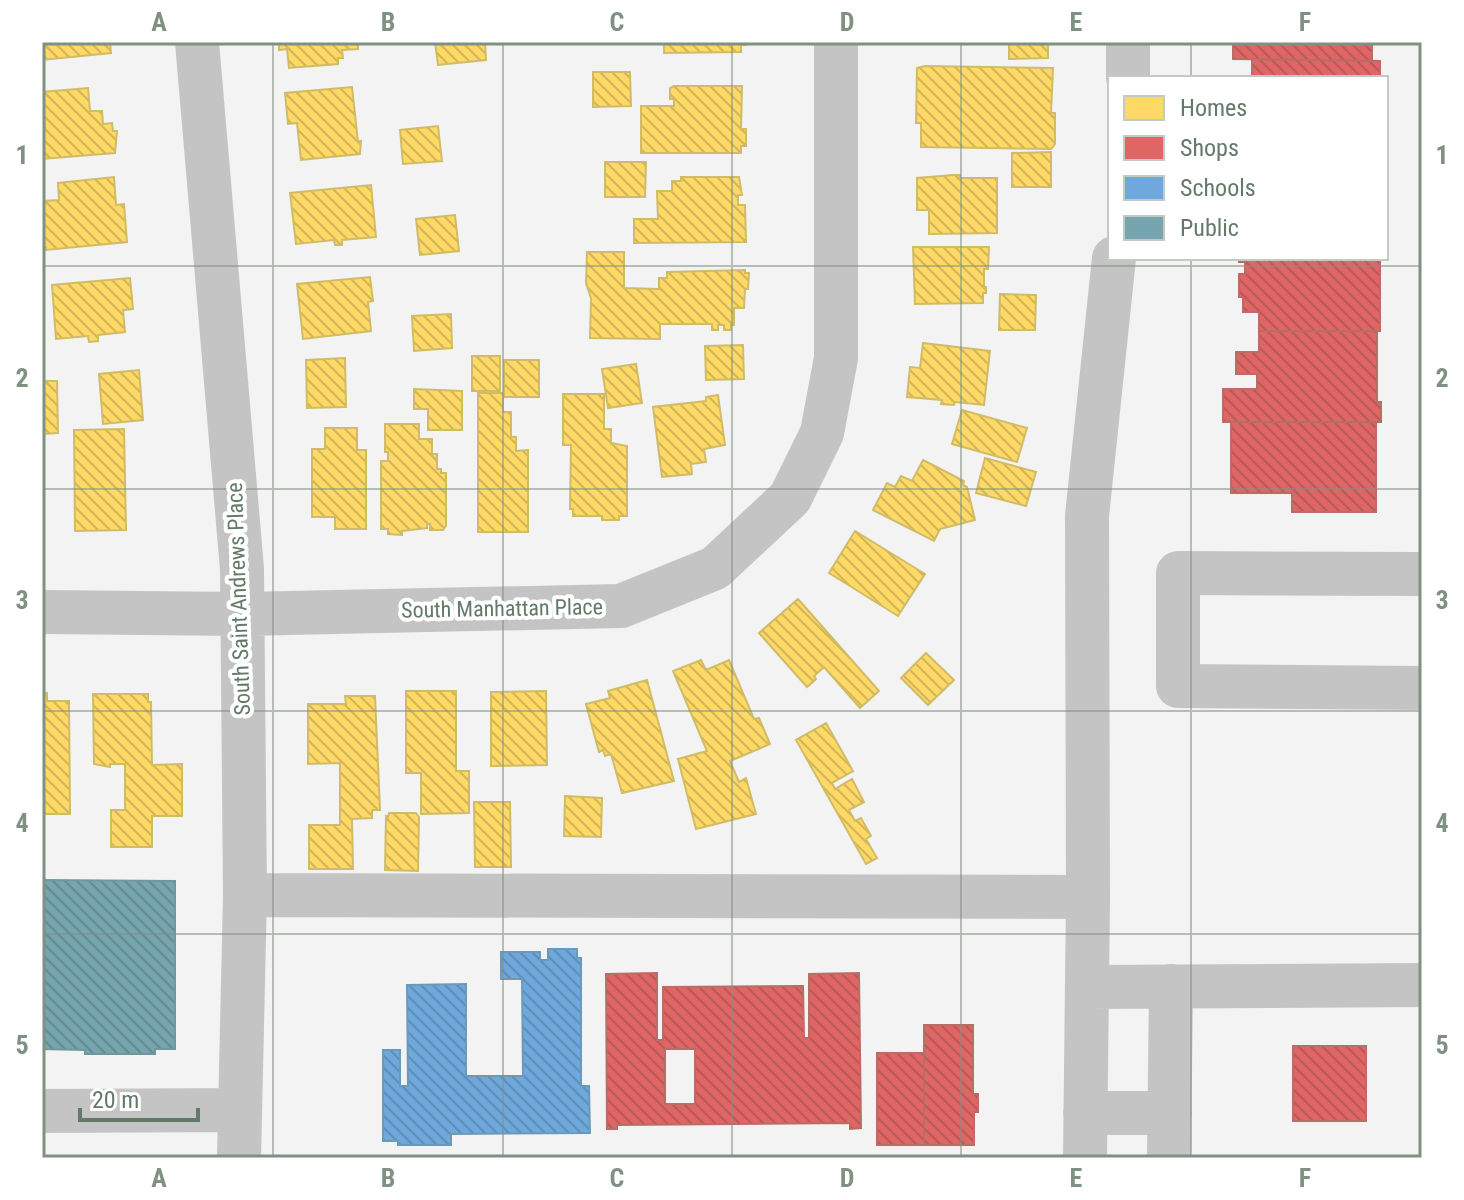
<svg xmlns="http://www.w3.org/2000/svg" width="1464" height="1200" viewBox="0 0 1464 1200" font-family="'Roboto Condensed',sans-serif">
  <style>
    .homes { fill: url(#homes-back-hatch); stroke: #d0bc67; stroke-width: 2 }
    .shops { fill: url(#shops-back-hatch); stroke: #ba6c67; stroke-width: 2; fill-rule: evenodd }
    .schools { fill: url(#schools-back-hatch); stroke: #6b9ab9; stroke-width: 2 }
    .public { fill: url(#public-back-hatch); stroke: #70989a; stroke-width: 2 }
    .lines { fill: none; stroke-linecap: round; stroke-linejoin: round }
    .minor { stroke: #c3c4c3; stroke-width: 44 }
    .grid { fill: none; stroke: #7f9183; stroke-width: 2; stroke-opacity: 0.55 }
    .labels { text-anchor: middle; stroke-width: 8; stroke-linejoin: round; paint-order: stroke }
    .street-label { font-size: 22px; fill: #637a68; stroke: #fff }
    .neatline { fill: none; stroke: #7f9183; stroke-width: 3 }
    .grid-label { font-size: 26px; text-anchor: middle; font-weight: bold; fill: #7f9183 }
  </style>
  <defs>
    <pattern id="homes-back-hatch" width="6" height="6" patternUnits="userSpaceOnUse" patternTransform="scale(2)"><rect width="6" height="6" fill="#ffd966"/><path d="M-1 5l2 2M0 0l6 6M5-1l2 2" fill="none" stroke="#d2b558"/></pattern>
    <pattern id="shops-back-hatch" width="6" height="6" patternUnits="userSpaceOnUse" patternTransform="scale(2)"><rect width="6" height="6" fill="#e06666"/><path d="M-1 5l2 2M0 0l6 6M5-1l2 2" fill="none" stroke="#b95958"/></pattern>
    <pattern id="schools-back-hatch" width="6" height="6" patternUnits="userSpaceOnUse" patternTransform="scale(2)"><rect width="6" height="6" fill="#6fa8dc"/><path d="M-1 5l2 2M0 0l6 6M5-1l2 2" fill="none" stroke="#5f8eb6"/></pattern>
    <pattern id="public-back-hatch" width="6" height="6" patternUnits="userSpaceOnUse" patternTransform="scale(2)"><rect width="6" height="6" fill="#76a5af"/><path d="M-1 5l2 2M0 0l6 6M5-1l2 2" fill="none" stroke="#648b92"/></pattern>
  </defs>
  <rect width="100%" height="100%" fill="#f4f3f3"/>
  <path class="homes" d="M42,42H110L111,53L42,60Z
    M279,42H358V49L342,50L343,58H338V64L289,68L287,49L279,50Z
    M435,42H485L486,60L438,65Z
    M664,42H746V45H741V52L664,53Z
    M1009,42H1048V58L1009,59Z
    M925,66L1053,68L1051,113H1055V144L1051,149L921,147V123H916L917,68Z
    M593,72H630L631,106L593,107Z
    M674,86H742L741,129H746V146H741V153H641V106H674V99H670V88Z
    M352,87L358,142L361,141L360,154L301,160L297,123L288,124L285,93Z
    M88,88L90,111H102L103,124L112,123L113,131H117L115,153L42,159V128H45L42,92Z
    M438,126L442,161L403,164L400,130Z
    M1051,152V187H1012V153Z
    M605,162H646L645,197H605Z
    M953,175H960V178H997V233L929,234V210H917V178Z
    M114,177L116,205L124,204L127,242L46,250V247H42V201L59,200L58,183Z
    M681,177H739L742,195H738V205H745L746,242L634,243V219H658L657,191H672V181H681Z
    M371,185L376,237L342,240V245H335L334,240L296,244L290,193Z
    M455,215L459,251L420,255L416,219Z
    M913,247H989L988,269H984V287H986V293H983V303L915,304Z
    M587,252H624V288L659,289V278H667V272L745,270V273H749L748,289H745L744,308H734V325H731V330H724V325H718V330H712V324H660V339L590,338L591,298L586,283Z
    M370,277L373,301L368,302L371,331L303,339L297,284Z
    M130,278L133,309L123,310L125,332L98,335V341L89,342L88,336L56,339L52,285Z
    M1000,294L1036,295L1035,330H999Z
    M451,314L452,348L414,351L412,316Z
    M923,343L990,351L984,405L955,402L954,405L941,404L942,400L907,397L910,367L920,368Z
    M743,345L744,379L706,380L705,346Z
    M472,356H500V391H472Z
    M345,358L346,407L307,408L306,360Z
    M504,360H539V397H504Z
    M636,364L642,403L608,408L602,369Z
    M139,370L143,420L103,424L99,374Z
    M42,381H57L58,433L42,434Z
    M414,389L462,391V430H428V409H414Z
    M478,393H503V412H511V437H516V451L528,450V532H478Z
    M563,394H604V429H611V443L627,446V516H619V520H602V516H573V509H570L571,445H563Z
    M718,395L725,445L704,449L706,462L691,464L692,474L662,477L653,407L706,401V397Z
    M962,410L1027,428L1017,462L952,444Z
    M385,424H419V439H432V454H437V469H441V473H446V526L443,530H430V524H427V528L402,531V535L388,534V529H381V461H388V452H385Z
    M325,428H357V450H366V529H335V517H312V449H325Z
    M124,429L126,530L75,531L74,430Z
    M985,458L1036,472L1026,506L976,493Z
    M923,460L964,481L963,485L967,487L975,520L940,529L934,541L873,510L887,483L895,487L901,476L912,481Z
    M855,531L925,574L898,616L829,573Z
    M798,599L879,691L860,708L824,667L814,676L816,679L807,687L759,633Z
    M926,653L954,680L928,705L901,678Z
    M701,660L706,670L729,660L754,719L759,718L770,744L730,761L739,782L746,778L756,814L696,829L678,759L707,751L673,671Z
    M647,680L674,781L622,793L611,754L605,756L603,750L599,752L586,704L610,698L608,691Z
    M406,691H456V771H469V813L421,814V773H406Z
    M546,691L547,765L491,766V692Z
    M42,693H47V701H69L70,814H42Z
    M93,694H148V702H151L152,765L182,764V816H152V847H111V810H125V764H110V767L94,764Z
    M345,696H375L380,810H372V818L352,819L353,869H309V825H340V763L308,764V704H346Z
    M826,723L853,771L832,783L835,789L852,779L864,802L849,810L855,821L861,818L871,836L866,839L877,858L866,864L796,740Z
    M565,796L602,798L601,837L564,836Z
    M474,802H510L511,867H475Z
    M389,813H416L419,817L418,871L385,870L386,816L388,817Z"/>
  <path class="shops" d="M1233,42H1372V61L1233,59Z
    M1252,59L1380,61V78H1252Z
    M1239,258H1380V331H1259V312H1243V297H1239V274H1245V262H1239Z
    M1259,331H1377V402H1381V422H1223V389H1257V374H1236V352H1259Z
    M1231,422H1376V512H1292V493H1231Z
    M657,973V1040H663V987L803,986L804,1038H809V974L859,973L861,1128L850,1129V1123L617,1125V1129H607L606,974ZM665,1049H695V1104H665Z
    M924,1025H973V1094H978V1112H974V1145H924Z
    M1293,1046H1366V1121H1293Z
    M877,1053H924V1145H877Z"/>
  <path class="schools" d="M548,949H577V958H581V1086H589L590,1133L451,1134V1145H398V1141H383V1050H400V1086H408L407,985L466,984V1076H523L522,979H501V952H540V960H548Z"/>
  <path class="public" d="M42,880L175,881V1049H155V1054H85V1050L42,1049Z"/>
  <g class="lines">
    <path class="minor" d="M197,42L242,569L245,895L239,1158
      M1128,78V42
      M1422,574L1178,573V686L1422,688
      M42,612L242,614L621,606L715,568L790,498L822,433L836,358V42
      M245,895L1088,897
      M1087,987L1422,985
      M42,1111L239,1110
      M1085,1113H1170
      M1085,1158L1088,897L1087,516L1114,258
      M1169,1158L1171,986"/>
  </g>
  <path class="grid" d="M273,42V1158M503,42V1158M732,42V1158M961,42V1158M1191,42V78M1191,258V1158M42,266H1422M42,489H1422M42,711H1422M42,934H1422"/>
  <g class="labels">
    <g class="street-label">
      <text transform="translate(238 599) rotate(-92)" y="8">South Saint Andrews Place</text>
      <text transform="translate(502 608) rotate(-1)" y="8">South Manhattan Place</text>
    </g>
  </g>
  <rect width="1464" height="1200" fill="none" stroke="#ffffff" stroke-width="88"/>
  <rect x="1108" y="76" width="280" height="184" fill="#ffffff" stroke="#c1cac3" stroke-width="2"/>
  <rect x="1124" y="96" width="40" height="24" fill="#ffd966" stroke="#c1cac3" stroke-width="2"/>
  <text x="1180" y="116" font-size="24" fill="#637a68">Homes</text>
  <rect x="1124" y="136" width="40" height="24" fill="#e06666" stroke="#c1cac3" stroke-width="2"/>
  <text x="1180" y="156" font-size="24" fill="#637a68">Shops</text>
  <rect x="1124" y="176" width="40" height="24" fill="#6fa8dc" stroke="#c1cac3" stroke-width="2"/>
  <text x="1180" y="196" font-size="24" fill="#637a68">Schools</text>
  <rect x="1124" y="216" width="40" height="24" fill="#76a5af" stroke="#c1cac3" stroke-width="2"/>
  <text x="1180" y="236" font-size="24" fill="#637a68">Public</text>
  <path d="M80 1108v12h118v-12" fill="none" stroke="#637a68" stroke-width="4"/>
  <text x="92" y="1108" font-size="24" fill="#637a68" stroke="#ffffff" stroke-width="6" paint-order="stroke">20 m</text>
  <rect x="44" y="44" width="1376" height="1112" class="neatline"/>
  <g class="grid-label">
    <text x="159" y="31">A</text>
    <text x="388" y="31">B</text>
    <text x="617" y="31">C</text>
    <text x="847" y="31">D</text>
    <text x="1076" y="31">E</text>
    <text x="1305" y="31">F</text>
    <text x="22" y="164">1</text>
    <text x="1442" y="164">1</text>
    <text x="22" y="387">2</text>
    <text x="1442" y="387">2</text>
    <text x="22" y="609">3</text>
    <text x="1442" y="609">3</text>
    <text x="22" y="832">4</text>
    <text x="1442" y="832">4</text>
    <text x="22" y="1054">5</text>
    <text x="1442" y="1054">5</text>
    <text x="159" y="1187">A</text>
    <text x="388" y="1187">B</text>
    <text x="617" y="1187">C</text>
    <text x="847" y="1187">D</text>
    <text x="1076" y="1187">E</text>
    <text x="1305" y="1187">F</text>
  </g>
</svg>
